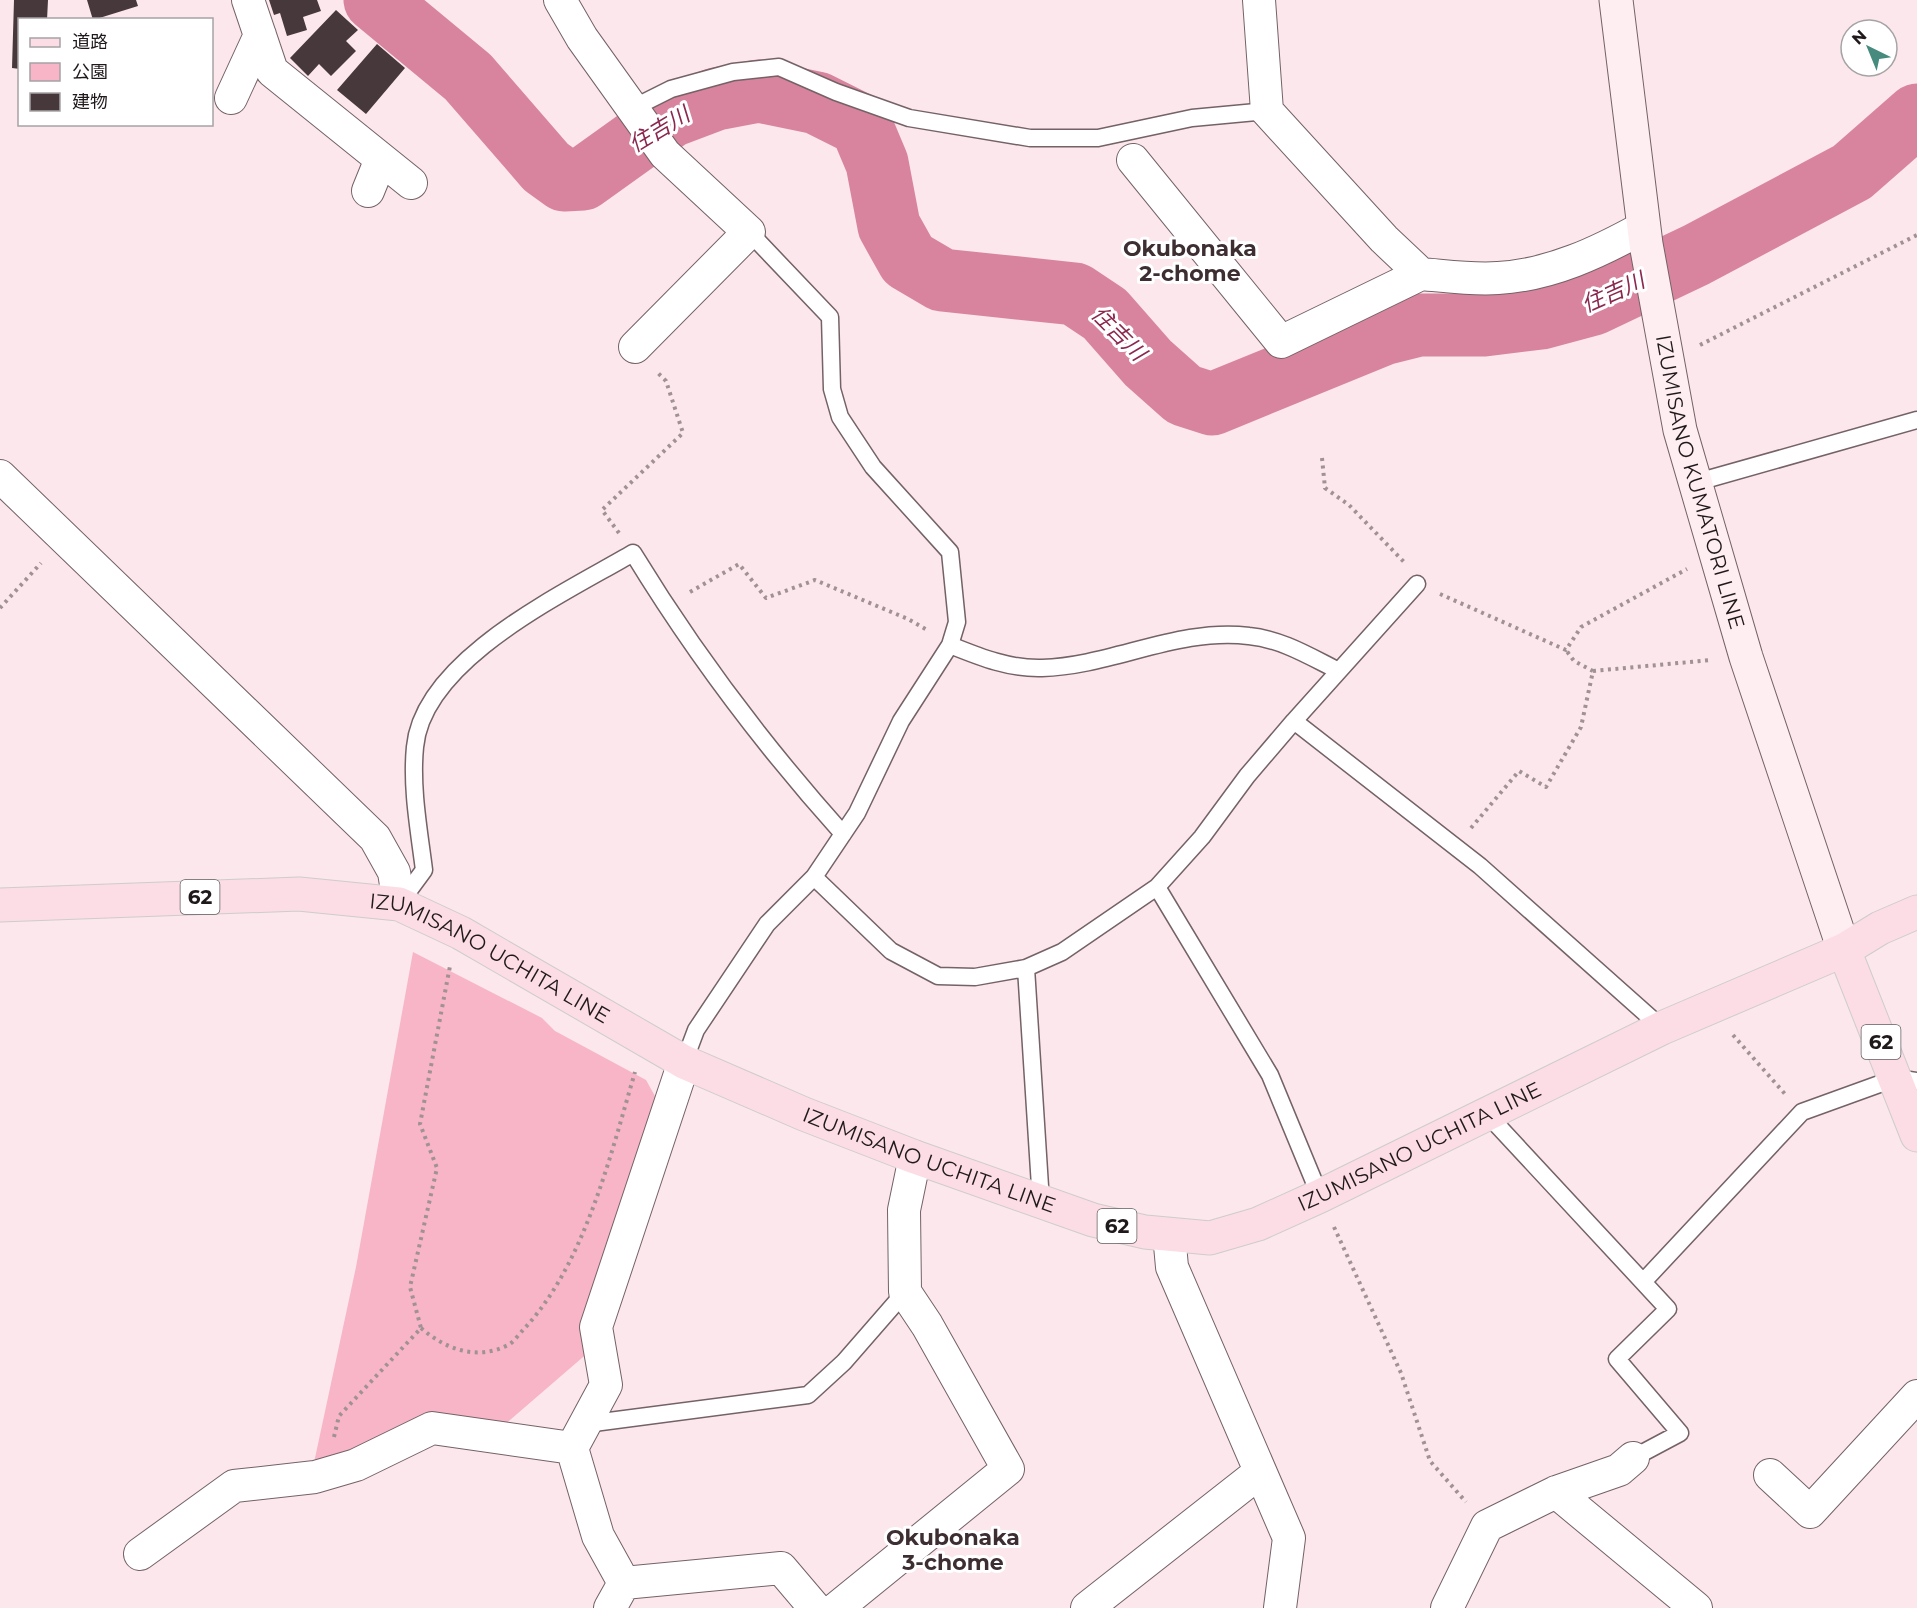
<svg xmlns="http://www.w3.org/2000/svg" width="1917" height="1608" viewBox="0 0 1917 1608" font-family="Montserrat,'Noto Sans JP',sans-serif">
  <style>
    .green { fill: #f7b5c7 }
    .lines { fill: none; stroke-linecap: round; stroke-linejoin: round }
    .river { stroke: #d9849e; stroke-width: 63 }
    .building { fill: #47383c }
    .lane-casing { stroke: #746267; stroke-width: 19 }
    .street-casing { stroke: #746267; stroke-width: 34 }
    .secondary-casing { stroke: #746267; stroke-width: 35 }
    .primary-casing { stroke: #cecccd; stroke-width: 35 }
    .path { stroke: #a09195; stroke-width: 4; stroke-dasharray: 3 4.5; stroke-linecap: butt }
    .lane { stroke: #fff; stroke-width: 16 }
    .street { stroke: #fff; stroke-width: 32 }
    .secondary { stroke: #feeef2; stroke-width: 33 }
    .primary { stroke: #fcdde5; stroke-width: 33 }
    .labels { text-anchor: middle; stroke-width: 6; stroke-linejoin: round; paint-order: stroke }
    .shield { fill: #fff; stroke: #635e5f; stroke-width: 1.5 }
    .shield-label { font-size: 20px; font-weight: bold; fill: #20191b }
    .street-label { font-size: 21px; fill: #20191b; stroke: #fff }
    .water-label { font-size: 22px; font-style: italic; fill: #8b284f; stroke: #fff }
    .neighbourhood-label { font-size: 22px; font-weight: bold; fill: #3d2e32; stroke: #fff }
  </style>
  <rect width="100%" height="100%" fill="#fbe7ec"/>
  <path class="green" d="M413,952L542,1018L555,1031L646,1080L661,1107L590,1351L495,1433L426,1425L312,1472L356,1267Z"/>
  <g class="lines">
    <path class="river" d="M375,0L468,77L546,167L564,180L583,179L671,116L716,99L759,91L817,103L861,125L877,163L889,226L908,260L942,280L1075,294L1105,314L1148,363L1184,395L1212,404L1383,334L1419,325H1484L1541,318L1593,304L1696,255L1852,172L1917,115"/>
  </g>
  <path class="building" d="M14,0H48L47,20H20V69L12,68Z
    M87,0H136L138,6L93,20Z
    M269,0H317L321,11L303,17L307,30L287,36L280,13L274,15Z
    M336,10L358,30L346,41L356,51L331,76L319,64L308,76L290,58Z
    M377,44L405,68L366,114L337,90Z"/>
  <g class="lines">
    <g class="lane-casing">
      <path id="lane" d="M631,109L671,89L733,72L779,67L836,92L909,118L1030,138H1098L1192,118L1267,111
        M749,232L830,317L832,389L840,417L873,467L950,552L957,622L950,645C980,657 1009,669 1042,668C1112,666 1179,627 1249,636C1281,639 1309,656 1337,670
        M1694,483L1917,420
        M1294,721L1480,866L1662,1028
        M814,877L857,813L901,721L950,645
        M1157,887L1270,1075L1320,1196
        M399,904L424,870C419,830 411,788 415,747C423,659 565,593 633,553C694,653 765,747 843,834
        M684,1062L696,1030L767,924L814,877L891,951L938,976L975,977L1026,968
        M1486,1113L1643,1282
        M1041,1202L1026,968L1062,952L1157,887L1202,837L1247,776L1294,721L1417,584
        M586,1424L808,1395L844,1362L905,1292
        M1633,1458L1680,1433L1617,1359L1668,1309L1643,1282L1802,1112L1896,1078L1917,1081"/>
    </g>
    <g class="street-casing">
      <path id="street" d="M248,0L272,71L411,183
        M560,0L582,38L665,154L749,232L635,347
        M1259,0L1267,111L1384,239L1421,274C1446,276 1473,280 1498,278C1551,275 1599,252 1644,227
        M231,98L260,35
        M1133,160L1281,342L1421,274
        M368,191L381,159
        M0,476L375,838L394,872L399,904
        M1169,1234L1172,1267L1289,1538L1280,1608
        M1770,1475L1810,1512L1917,1396
        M1556,1492L1696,1608
        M140,1554L234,1486L315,1477L356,1465L432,1428L572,1448
        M624,1583L598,1536L572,1448L606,1385L596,1327L684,1062
        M624,1583L781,1568L815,1608
        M610,1608L624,1583
        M837,1608L1008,1469L927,1325L905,1292L904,1210L915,1157
        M1087,1608L1260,1472
        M1447,1608L1487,1526L1556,1492L1619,1470L1633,1458"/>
    </g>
    <g class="secondary-casing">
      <g id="secondary">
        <path id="s1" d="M1616,0L1646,244L1680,430L1746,657L1844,950"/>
      </g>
    </g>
    <g class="primary-casing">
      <g id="primary">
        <path id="s2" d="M0,905L299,894L399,904L461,933L684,1062L804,1114L915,1157L1093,1220L1145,1232L1210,1238L1258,1224L1320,1196L1662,1028L1844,950L1880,928L1917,912"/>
        <path d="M1844,950L1917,1135"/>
      </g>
    </g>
    <path class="path" d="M1700,345L1917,235
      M1322,458L1325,488L1349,505L1405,563
      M619,533L602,510L683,433L666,381L657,372
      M690,592L739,564L766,598L815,580L908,619L929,631
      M1440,594L1566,650L1581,627L1687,569
      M0,608L41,563
      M1593,671L1711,660
      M1471,828L1519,771L1546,787L1581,727L1593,671L1574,661L1566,650
      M1733,1035L1785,1094
      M1334,1227L1401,1373L1430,1461L1466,1502
      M421,1328C445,1349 477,1361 508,1345C514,1342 519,1334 524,1329C585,1263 610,1157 635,1072
      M334,1437L339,1416L421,1328L410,1287L437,1168L420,1124L450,966"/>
    <use href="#lane" class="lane"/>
    <use href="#street" class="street"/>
    <use href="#secondary" class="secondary"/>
    <use href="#primary" class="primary"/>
  </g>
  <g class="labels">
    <g class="shield">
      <rect x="180.5" y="880" width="39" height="34" rx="4.5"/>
      <rect x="1861.5" y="1025" width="39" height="34" rx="4.5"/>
      <rect x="1097.5" y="1209" width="39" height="34" rx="4.5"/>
    </g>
    <g class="shield-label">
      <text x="200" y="904">62</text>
      <text x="1881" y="1049">62</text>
      <text x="1117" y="1233">62</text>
    </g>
    <g class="street-label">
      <text dy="7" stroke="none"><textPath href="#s1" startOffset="490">IZUMISANO KUMATORI LINE</textPath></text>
      <text dy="7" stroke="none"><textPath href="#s2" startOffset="504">IZUMISANO UCHITA LINE</textPath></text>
      <text dy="7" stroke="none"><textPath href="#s2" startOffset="1512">IZUMISANO UCHITA LINE</textPath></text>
      <text dy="7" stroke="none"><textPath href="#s2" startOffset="990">IZUMISANO UCHITA LINE</textPath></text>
    </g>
    <g class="water-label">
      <text transform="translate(659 129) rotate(-31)" y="8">住吉川</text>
      <text transform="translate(1613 292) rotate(-24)" y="8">住吉川</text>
      <text transform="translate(1119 333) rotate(45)" y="8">住吉川</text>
    </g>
    <g class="neighbourhood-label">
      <text x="1190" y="256">Okubonaka<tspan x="1190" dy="25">2-chome</tspan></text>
      <text x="953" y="1545">Okubonaka<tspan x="953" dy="25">3-chome</tspan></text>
    </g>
  </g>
  <rect x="18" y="18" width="195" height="108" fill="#ffffff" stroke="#a6a3a4" stroke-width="1.5"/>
  <rect x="30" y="38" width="30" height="9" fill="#fcdde5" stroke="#a6a3a4" stroke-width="1.5"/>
  <text x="72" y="48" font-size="18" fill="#20191b">道路</text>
  <rect x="30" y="63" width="30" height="18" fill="#f7b5c7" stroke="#a6a3a4" stroke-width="1.5"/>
  <text x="72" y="78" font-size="18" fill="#20191b">公園</text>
  <rect x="30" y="93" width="30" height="18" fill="#47383c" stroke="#a6a3a4" stroke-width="1.5"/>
  <text x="72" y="108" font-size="18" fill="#20191b">建物</text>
  <g transform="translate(1869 48) rotate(317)"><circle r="28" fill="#ffffff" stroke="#a6a3a4" stroke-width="1.5"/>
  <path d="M0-4.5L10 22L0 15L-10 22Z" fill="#478b7f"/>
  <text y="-9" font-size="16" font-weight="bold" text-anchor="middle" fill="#20191b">N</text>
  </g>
</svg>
